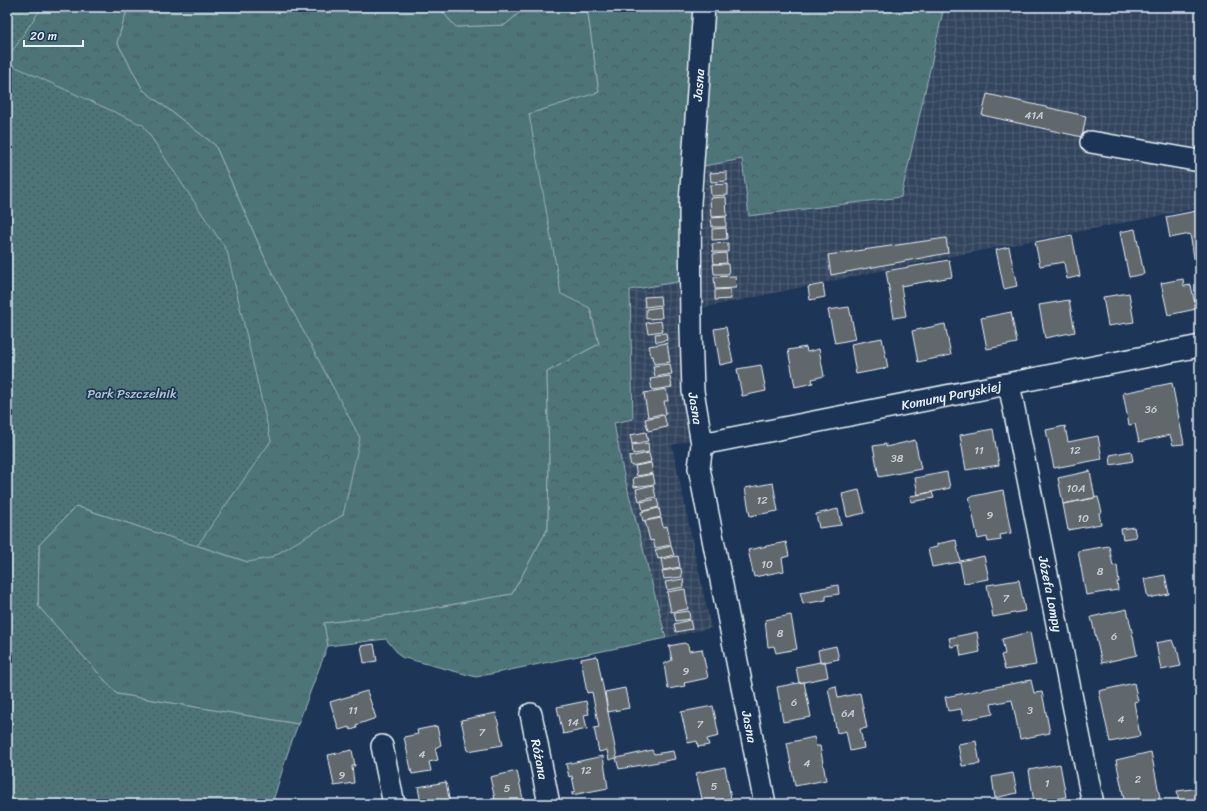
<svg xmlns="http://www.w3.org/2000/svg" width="1207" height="811" viewBox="0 0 1207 811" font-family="Sriracha,sans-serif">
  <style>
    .industrial { fill: url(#industrial-grid) }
    .grass { fill: url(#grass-tufts); stroke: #9ab2b8 }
    .forest { fill: url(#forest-crowns); stroke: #9ab2b8 }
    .park { fill: url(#park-dots); stroke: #9ab2b8 }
    .building { fill: #61676c; stroke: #e8f1f8 }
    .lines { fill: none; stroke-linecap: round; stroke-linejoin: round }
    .minor-casing { stroke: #e8f1f8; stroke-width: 24 }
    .minor { stroke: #1d3557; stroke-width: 21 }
    .labels { text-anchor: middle; stroke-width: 3.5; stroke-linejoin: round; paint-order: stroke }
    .number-label { font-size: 11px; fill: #c6ced5 }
    .street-label { font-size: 13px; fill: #e8f1f8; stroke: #1d3557 }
    .park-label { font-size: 13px; fill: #b2c5cb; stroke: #1d3557 }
  </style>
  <defs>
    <pattern id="industrial-grid" width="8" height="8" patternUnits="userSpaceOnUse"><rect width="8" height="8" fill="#31445d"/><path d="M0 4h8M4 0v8" fill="none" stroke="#4f5f75"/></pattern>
    <pattern id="grass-tufts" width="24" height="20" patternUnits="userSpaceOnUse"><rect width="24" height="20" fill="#4d7478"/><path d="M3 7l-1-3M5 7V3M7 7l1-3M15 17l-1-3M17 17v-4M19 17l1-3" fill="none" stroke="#495c5f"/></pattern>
    <pattern id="forest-crowns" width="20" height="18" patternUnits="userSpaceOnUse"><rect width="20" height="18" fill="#4d7478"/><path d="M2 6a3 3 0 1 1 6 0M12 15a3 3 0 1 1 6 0" fill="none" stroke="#495c5f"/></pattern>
    <pattern id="park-dots" width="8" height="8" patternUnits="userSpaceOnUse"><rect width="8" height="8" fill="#4d7478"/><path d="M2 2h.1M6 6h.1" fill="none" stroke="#495c5f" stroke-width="1.8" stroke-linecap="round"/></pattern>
  </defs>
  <rect width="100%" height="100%" fill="#1d3557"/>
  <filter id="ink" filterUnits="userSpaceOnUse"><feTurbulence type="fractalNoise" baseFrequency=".025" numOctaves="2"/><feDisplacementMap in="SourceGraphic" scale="8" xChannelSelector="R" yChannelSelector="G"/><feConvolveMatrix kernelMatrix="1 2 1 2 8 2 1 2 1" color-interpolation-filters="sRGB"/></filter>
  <g filter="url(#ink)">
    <path class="industrial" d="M944,7H1200V208L948,257L678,313L691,440L672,445L711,628L666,638L623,471L613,422L633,418L630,290L698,167L742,159L750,216L901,197Z"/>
    <path class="grass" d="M128,7H438L456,27L505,25L526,7H587L599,93L529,114L590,308L599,344L547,372L549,460L548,528L512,594L393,615L324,623L328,645L298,724L117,694L38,606L39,545L76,506L248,562L267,263L215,145L143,90L117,42Z"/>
    <path class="forest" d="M7,7H128L117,42L143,90L215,145L267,263L360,438L343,515L270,558L248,562L76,506L39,545L38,606L7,657Z
      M438,7H526L505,25L456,27Z
      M587,7H944L901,197L749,216L742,159L699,167L700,278L630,290L633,419L614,423L623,471L666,638L476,677L401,657L386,639L328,646L324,623L393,615L512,594L548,528L549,460L547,372L599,344L590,308L561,294L529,114L599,92Z"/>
    <path class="park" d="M7,7H42L7,59Z
      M7,63L143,125L227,251L271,441L197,546L76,506L39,545L38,606L117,694L298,724L287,755L272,804H7Z"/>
    <path class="building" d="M987,94L1086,116L1082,137L982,115Z
      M727,172V181L711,182L710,173Z
      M728,184V195L711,196L710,185Z
      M726,197L727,216L711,217L710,198Z
      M1196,211L1200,230V262L1195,263L1190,234L1170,238L1166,217Z
      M726,217V227H712L711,218Z
      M726,228L727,239L712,240V229Z
      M1135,229L1144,274L1129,277L1120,232Z
      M1072,235L1080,276L1067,279L1064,262L1040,266L1035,242Z
      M946,238L948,253L831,275L828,255Z
      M728,243V252H713L712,244Z
      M1009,247L1017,286L1004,289L996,250Z
      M726,253L727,263L714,264L713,254Z
      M949,260L952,277L901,286L906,316L894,318L886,271Z
      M713,264H728L729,274H714Z
      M735,276L736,288L715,289L714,277Z
      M1183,279L1184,286L1191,285L1196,309L1168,315L1161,283Z
      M823,284L825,297L810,300L808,287Z
      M730,289L731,299L715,300V290Z
      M1129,293L1134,322L1108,326L1103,297Z
      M660,296L661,305L645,307L644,297Z
      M1069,300L1075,332L1045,338L1039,305Z
      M661,307L662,318L646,319V309Z
      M849,307L856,339L835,343L828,310Z
      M1011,312L1017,343L987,349L981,318Z
      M661,321L663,331L648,333L646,323Z
      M945,324L951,355L918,362L912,331Z
      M726,327L733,362L720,365L714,329Z
      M666,333L667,340L656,342L655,334Z
      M882,338L888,368L856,374L851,344Z
      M667,343L670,362L654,364L653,356H651L649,346Z
      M806,347L807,352L819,349L824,376L812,379L813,383L795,387L788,350Z
      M670,364L672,374L655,377L653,366Z
      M761,365L766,391L742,396L737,369Z
      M670,376L672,387L652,390L650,379Z
      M1172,383L1184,444L1173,445L1170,435L1139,442L1135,424L1129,425L1123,393Z
      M666,389L668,401H664L666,413L648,417L644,393Z
      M664,415L667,427L648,431L645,419Z
      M1065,426L1068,442L1098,436L1102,459L1054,468L1046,430Z
      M993,429L999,465L966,470L960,435Z
      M646,432L648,441L632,444L630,435Z
      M915,440L921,469L879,477L873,446L886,444V447Z
      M648,443L649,452L633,454L632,445Z
      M1131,451L1133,461L1111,465L1110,455Z
      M649,453L651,462L631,466L629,457Z
      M651,463L653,473L637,476L635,466Z
      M1090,471L1095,498L1063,504L1058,478Z
      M947,472L950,488L918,495L915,478Z
      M653,474L655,484L634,487L633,478Z
      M773,483L778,511L750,516L745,488Z
      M653,485L656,497L639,501L636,489Z
      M859,490L865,513L847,517L842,494Z
      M1003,490L1011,533L1000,535L1001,540L988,542L987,537L978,539L969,497Z
      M932,492L934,498L911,502L910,496Z
      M1098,497L1102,512L1099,513L1101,524L1068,530L1063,504Z
      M657,499L659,507L643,511L641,502Z
      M659,508L661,517L643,521L641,512Z
      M838,509L841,525L819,528L816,514Z
      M661,518L663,527L667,526L671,545L655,548L653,540L650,541L645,521Z
      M1134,527L1136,537L1123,539L1121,529Z
      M956,540L960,561L984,556L989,579L964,583L960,562L932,567L928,549L937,547V544Z
      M786,542L789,556L782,558L784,571L754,577L748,550Z
      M671,546L674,555L658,559L655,550Z
      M1109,546L1113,566L1117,565L1119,582H1117L1118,590L1086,595L1078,551Z
      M678,556L680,567L663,570L661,559Z
      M681,568L682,577L664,579L662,571Z
      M1165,575L1169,594L1148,598L1144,579Z
      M683,579L684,587L667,590L665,582Z
      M1019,580L1025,611L993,617L987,585Z
      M838,585L839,594L826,596V600L803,604L800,592Z
      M685,589L688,609L671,612L667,592Z
      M1127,609L1137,655L1102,663L1091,617Z
      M689,611L690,619L676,621L674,613Z
      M791,615L797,649L776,653L774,646L768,647L765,620Z
      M690,620L692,629L676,632L674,624Z
      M977,632L980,652L961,656L959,645L951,647L949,638Z
      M1030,632L1036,665L1005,670L1001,655L1005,654L1002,639Z
      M1172,640L1175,648H1177L1181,666L1161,670L1156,643Z
      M684,643L688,645L689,651L702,649L708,678L684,683L685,686L668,689L664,664L672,660L669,646Z
      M374,644L377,661L364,663L361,646Z
      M836,646L839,659L820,663L818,650Z
      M597,656L617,758L652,750L654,754L673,751L675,759L619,769L616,758L609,760L607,750L599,752L594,728L599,727L592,692L587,693L581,659Z
      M825,661L828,677L799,683L796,667Z
      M1031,680L1034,693L1042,692L1050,733L1020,739L1012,700L991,704L993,714L963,720L961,709L948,711L945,697Z
      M804,682L811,717L783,722L777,687Z
      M1134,683L1138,701L1134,702L1140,736L1110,742L1099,691Z
      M836,686L838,698L860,693L867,728L860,729L864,748L850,751L846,731L837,733L828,688Z
      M625,688L629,708L608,712L605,692Z
      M367,691L376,718L356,725L357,728L351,730L349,727L339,730L330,702Z
      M586,701L589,714L584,715L587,729L563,734L557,707Z
      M713,706L719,736L707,739L709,745L698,747L697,741L688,743L681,712Z
      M496,713L503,745L468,751L461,720Z
      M437,726L441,745L435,748L438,760L429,762L431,771L412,774L404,737L418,734L417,730Z
      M814,737L816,746H820L826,780L795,786L787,743Z
      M976,741L980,764L962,766L958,744Z
      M352,750L355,766H352L354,783L334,786L328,755Z
      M1151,752L1160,798L1125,804L1116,760Z
      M603,756L608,788L572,795V792L575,791L572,776L569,777L566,764Z
      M1060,764L1066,797L1034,803L1029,770Z
      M725,767L731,798L703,803L696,773Z
      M517,771L523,799L502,804H496L490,777Z
      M1013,773L1017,793L995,798L992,777Z
      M446,782L450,804H421L418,787Z
      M1200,788V804H1179L1177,791Z"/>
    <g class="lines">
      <g class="minor-casing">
        <g id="minor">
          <path id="s1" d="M704,7L690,203L691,330L693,391L702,444L699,468L765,804"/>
          <path d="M1091,142L1200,161"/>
          <path id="s2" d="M1009,384L1093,804"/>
          <path id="s3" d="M702,444L1200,346"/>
          <path id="s4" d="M531,714L549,804"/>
          <path d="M382,746L394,804"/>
        </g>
      </g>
      <use href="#minor" class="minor"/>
    </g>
  </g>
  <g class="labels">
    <g class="number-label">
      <text x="1034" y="119">41A</text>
      <text x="1151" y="413">36</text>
      <text x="979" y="454">11</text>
      <text x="1075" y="454">12</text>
      <text x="897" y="462">38</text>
      <text x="1076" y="492">10A</text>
      <text x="762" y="504">12</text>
      <text x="990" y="519">9</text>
      <text x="1083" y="522">10</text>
      <text x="767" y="568">10</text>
      <text x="1100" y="575">8</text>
      <text x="1006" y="602">7</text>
      <text x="780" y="637">8</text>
      <text x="1114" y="640">6</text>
      <text x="686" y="675">9</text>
      <text x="794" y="706">6</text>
      <text x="353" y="714">11</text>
      <text x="1030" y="714">3</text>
      <text x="848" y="717">6A</text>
      <text x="1121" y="723">4</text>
      <text x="573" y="726">14</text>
      <text x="700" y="728">7</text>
      <text x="482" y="736">7</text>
      <text x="422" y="758">4</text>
      <text x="807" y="767">4</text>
      <text x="586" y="774">12</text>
      <text x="342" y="779">9</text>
      <text x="1138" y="783">2</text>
      <text x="1047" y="787">1</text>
      <text x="714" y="790">5</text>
      <text x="507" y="792">5</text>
    </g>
    <g class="street-label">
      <text transform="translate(698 85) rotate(-86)" y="5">Jasna</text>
      <text dy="5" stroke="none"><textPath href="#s3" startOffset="254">Komuny Paryskiej</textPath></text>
      <text dy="5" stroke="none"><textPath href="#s1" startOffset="402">Jasna</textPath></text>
      <text dy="5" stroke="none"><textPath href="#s2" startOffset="214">Józefa Lompy</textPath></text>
      <text dy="5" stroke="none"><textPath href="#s1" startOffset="726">Jasna</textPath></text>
      <text dy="5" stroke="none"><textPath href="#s4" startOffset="46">Różana</textPath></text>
    </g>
    <g class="park-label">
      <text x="132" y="398">Park Pszczelnik</text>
    </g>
  </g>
  <rect width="1207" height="811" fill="none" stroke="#1d3557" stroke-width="24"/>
  <rect x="12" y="12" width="1183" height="787" fill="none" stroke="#e8f1f8" stroke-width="1.5" filter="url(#ink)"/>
  <path d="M24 40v6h59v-6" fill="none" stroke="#e8f1f8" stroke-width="2"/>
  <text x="30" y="40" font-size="12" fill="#e8f1f8" stroke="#1d3557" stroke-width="3" paint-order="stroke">20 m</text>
</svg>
